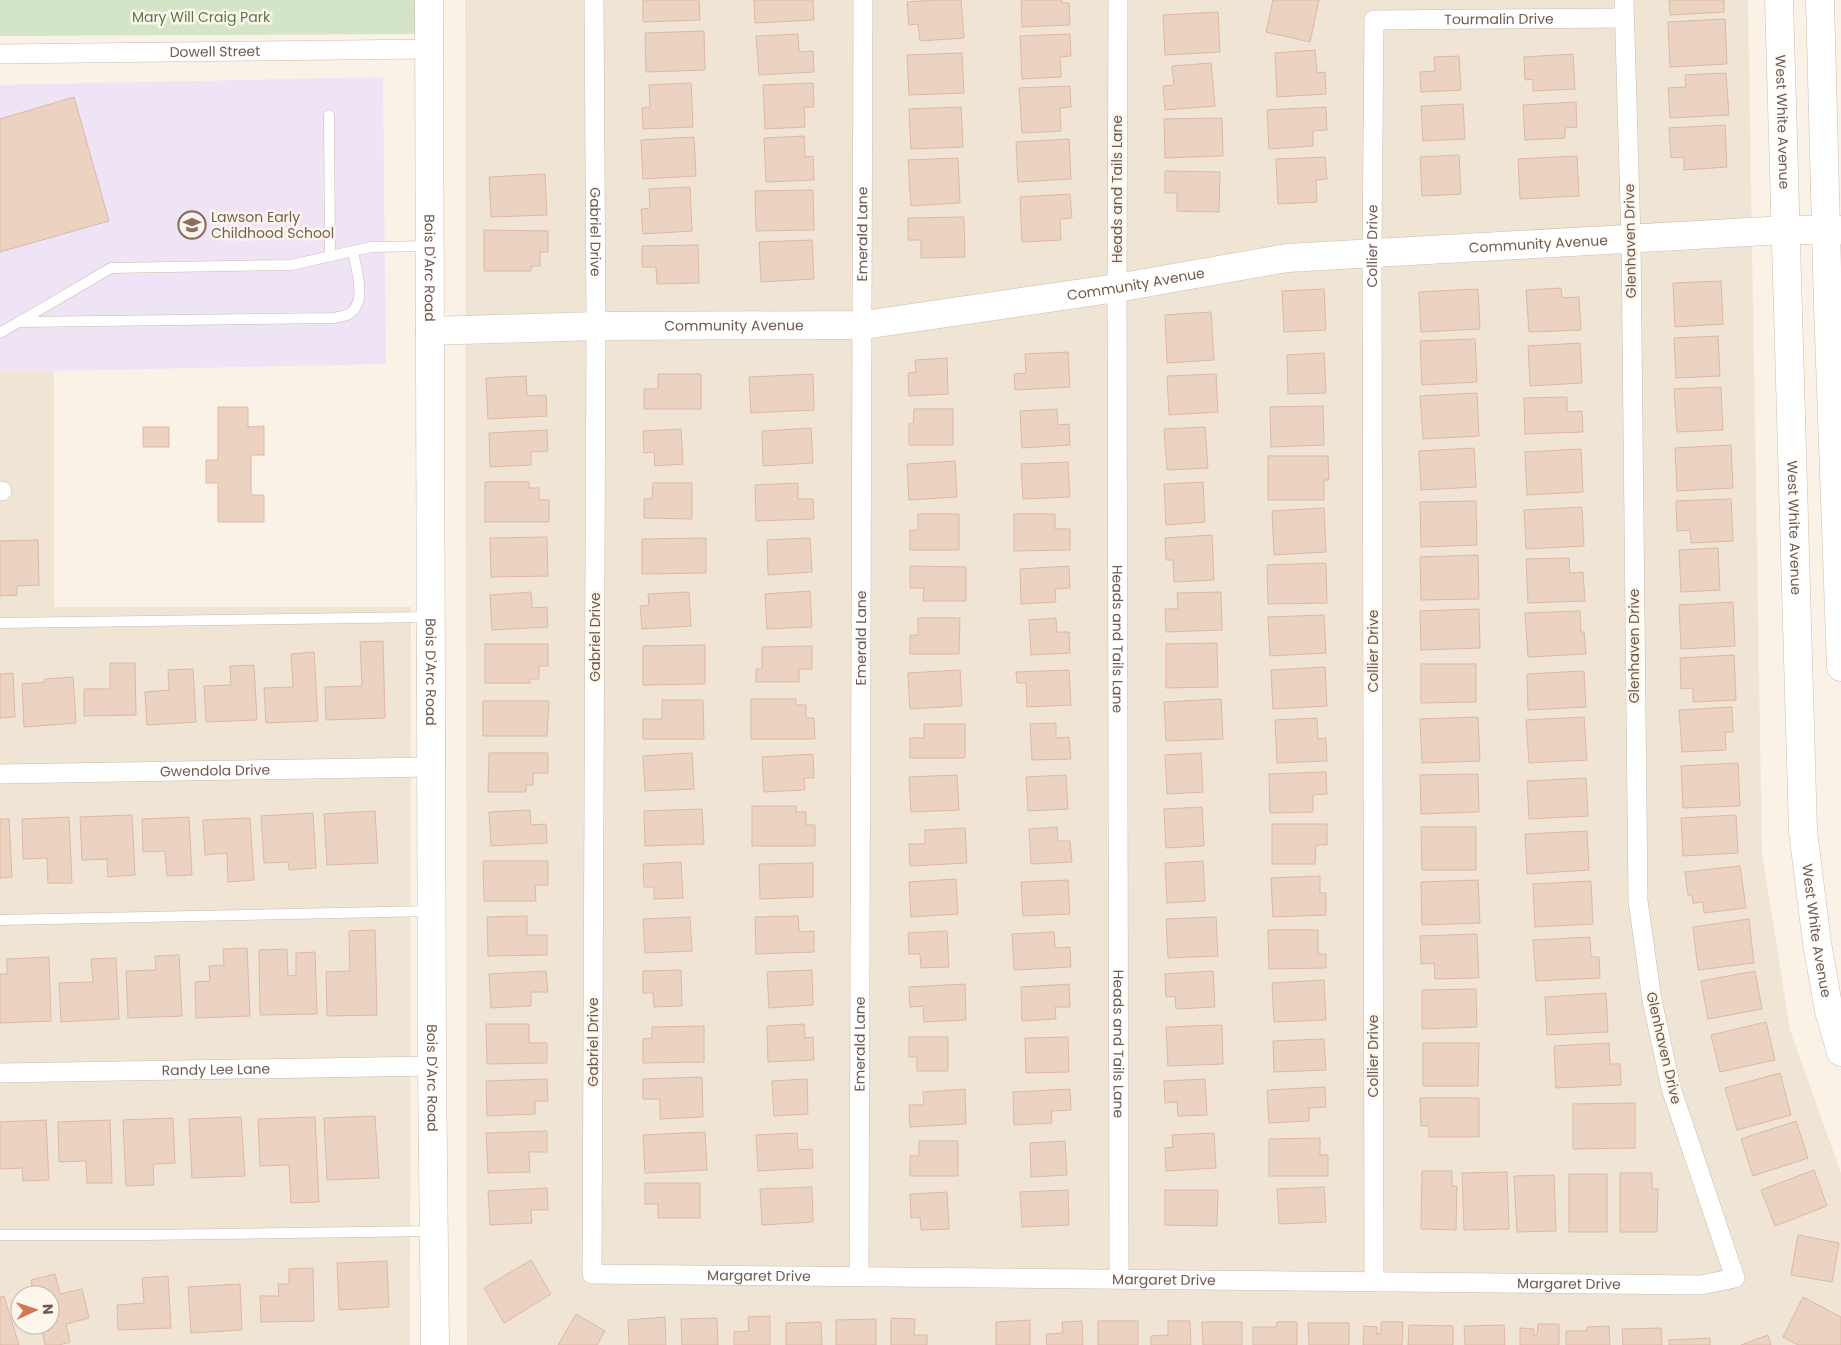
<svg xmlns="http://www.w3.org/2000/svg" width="1841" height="1345" viewBox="0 0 1841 1345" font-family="Poppins,sans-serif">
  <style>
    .residential { fill: #f0e4d5; fill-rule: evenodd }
    .education { fill: #efe3f6 }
    .green { fill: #d3e5c6 }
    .building { fill: #ecd2c1; stroke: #dcb9a3 }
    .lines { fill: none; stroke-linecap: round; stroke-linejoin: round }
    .lane-casing { stroke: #cabaad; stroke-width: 11 }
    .street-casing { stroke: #cabaad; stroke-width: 20 }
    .secondary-casing { stroke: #cebcae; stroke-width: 29 }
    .lane { stroke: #fff; stroke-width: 10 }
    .street { stroke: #fff; stroke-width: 19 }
    .secondary { stroke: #fff; stroke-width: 28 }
    .labels { text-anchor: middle; stroke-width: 5; stroke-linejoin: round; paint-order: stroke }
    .park-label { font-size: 14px; fill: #587a4a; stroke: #fdf6ec }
    .street-label { font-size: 14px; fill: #705a4e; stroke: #fdf6ec }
    .education-label { font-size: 14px; fill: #785e54; stroke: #fdf6ec; text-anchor: start }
  </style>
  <rect width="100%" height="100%" fill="#faf2e6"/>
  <path class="residential" d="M465,0H1748L1762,853L1790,1030L1841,1173V1345H467Z
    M54,371V607H411L410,1345H0V372ZM20,1295H50V1325H20Z"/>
  <path class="education" d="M383,77L386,364L0,372V85Z"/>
  <path class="green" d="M0,0H416V34L0,36Z"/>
  <path class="building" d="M643,0H699L700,20L643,22Z
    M754,0H813L814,20L755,23Z
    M934,0H961L964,38L920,41L918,24L909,25L907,2Z
    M1021,0H1062V3H1069L1070,25L1022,27Z
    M1273,0H1319L1310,42L1266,32Z
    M1669,0H1724V12L1670,15Z
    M1218,12L1220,52L1165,55L1163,15Z
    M1725,19L1727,64L1670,67L1668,22Z
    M704,31L705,70L646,72L645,33Z
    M798,34L799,52L813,51L814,72L759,75L756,36Z
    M1070,34L1071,56L1060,57L1061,77L1022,79L1020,36Z
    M1315,50L1317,73L1325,72L1326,94L1277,97L1275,53Z
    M962,53L964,93L909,95L907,55Z
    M1573,54L1575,89L1533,91V79L1525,80L1524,57Z
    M1459,56L1461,90L1421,92L1420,72L1435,71L1434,57Z
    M1211,63L1215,106L1165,110L1163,86L1174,85L1172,66Z
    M1726,73L1729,115L1670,118L1668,88L1686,87L1685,75Z
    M691,83L693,127L643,129L642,108L650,107L649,85Z
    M813,83L814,107H804L805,127L765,129L763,85Z
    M1070,86L1071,107L1060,108L1061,131L1022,133L1019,88Z
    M74,97L109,221L0,252V119Z
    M1576,102L1577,127L1565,128V138L1525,140L1523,105Z
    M1463,104L1465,139L1423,141L1421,106Z
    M961,107L963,147L911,149L909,109Z
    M1326,107L1327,130L1313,131V146L1269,149L1267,110Z
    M1222,118L1223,156L1165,158L1164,119Z
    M1725,125L1727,167L1684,170V157L1671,158L1669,128Z
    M804,136L805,157L813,156L814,180L766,182L764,138Z
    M694,137L696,176L643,179L641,140Z
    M1069,139L1071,179L1018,182L1016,142Z
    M1459,155L1461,194L1422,196L1420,157Z
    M1577,156L1579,196L1520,199L1518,159Z
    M1325,157L1327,179L1316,180L1317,202L1278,204L1276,159Z
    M958,158L960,203L911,206L908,160Z
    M1165,171L1220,172L1219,212L1177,211V193H1165Z
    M545,174L547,215L491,217L489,177Z
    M690,187L692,231L643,234L641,209L650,208L649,189Z
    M813,190L814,230L756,231L755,191Z
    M1070,194L1072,218L1060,219L1061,240L1022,242L1020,197Z
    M964,217L965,257L921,258V240H908V218Z
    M484,230L548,231V252H540V266H531V271H484Z
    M812,240L814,279L761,282L759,242Z
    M698,245L699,283L657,284L656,267H642V246Z
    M1721,281L1723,324L1675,327L1673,283Z
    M1561,288L1562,298L1579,297L1581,330L1529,332L1526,290Z
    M1324,289L1326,330L1284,332L1282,291Z
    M1478,289L1480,329L1421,332L1419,292Z
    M1211,312L1214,360L1167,363L1165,315Z
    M1718,336L1720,376L1676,378L1674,338Z
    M1475,339L1477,382L1422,385L1420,341Z
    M1580,343L1582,383L1530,386L1528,346Z
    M1068,352L1070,387L1015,390L1014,374L1026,373L1025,354Z
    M1324,353L1326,393L1288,394L1287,355Z
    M947,358L948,394L909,396L908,373L916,372L915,360Z
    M658,374H701V409H644V389H658Z
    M813,374L814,410L751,413L749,377Z
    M1216,374L1218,412L1169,415L1167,376Z
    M526,376L527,396L546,395L547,416L488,419L486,378Z
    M1721,387L1723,430L1677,432L1674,389Z
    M1477,393L1479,436L1423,439L1420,396Z
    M1567,397V412L1582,411L1583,432L1525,434L1524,398Z
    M1323,406L1324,445L1271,447L1270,407Z
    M218,407H248V427L264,426V455H251V495H264V522H218V483H206V460H218Z
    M914,409H953V445H909V424H913Z
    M1057,409L1058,425L1069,424L1070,445L1022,448L1020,411Z
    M143,427H169V447H143Z
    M1205,427L1208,468L1167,470L1164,429Z
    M811,428L813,463L763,466L762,431Z
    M681,429L683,464L655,466L654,452L644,453L643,431Z
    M547,430L548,451L531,452V465L490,467L489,433Z
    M1731,445L1733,488L1677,491L1675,448Z
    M1474,448L1476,487L1421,490L1419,451Z
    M1581,449L1583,492L1527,495L1525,452Z
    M1268,456H1328L1329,480H1324V500H1268Z
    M955,461L957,497L909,500L907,464Z
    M1068,462L1070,497L1023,499L1021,464Z
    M485,482H529V488H539V500H549V522H485Z
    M1203,482L1205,522L1166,525L1164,484Z
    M653,483H692V519L644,518V499H652Z
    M798,483V499H813L814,519L756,521L755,485Z
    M1731,499L1733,541L1691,543L1690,530L1677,531L1676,501Z
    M1476,501L1477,545L1421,547L1420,502Z
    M1582,507L1584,546L1526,549L1524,510Z
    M1324,508L1326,552L1274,555L1272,511Z
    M918,514H959V550H910V530H918Z
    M1014,514H1055V529H1070V550L1014,551Z
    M1212,535L1214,580L1174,582L1173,560H1166L1165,538Z
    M547,537L548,576L491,577L490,538Z
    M706,538V573L642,574V539Z
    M810,538L812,572L768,575L767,540Z
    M38,540L39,585L17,586V595L0,596V541Z
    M1718,548L1720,590L1681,592L1679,550Z
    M1478,555L1479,599L1421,600L1420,557Z
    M1569,558L1570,573L1583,572L1585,601L1528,603L1526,559Z
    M1326,563L1327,603L1268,604L1267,565Z
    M910,566L966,567V601H923L924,588H910Z
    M1069,566L1070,588L1055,589L1056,602L1021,604L1020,569Z
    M810,591L812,627L767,629L765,594Z
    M531,592L532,608L547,607L548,627L492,630L490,595Z
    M689,592L691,626L642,629L640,606L649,605L648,594Z
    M1221,592L1222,630L1166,632L1165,609H1178L1177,593Z
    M1733,602L1735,646L1681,649L1679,605Z
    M1479,609L1480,648L1421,650L1420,611Z
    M1580,611L1581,632H1584L1586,654L1528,657L1525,613Z
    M1324,615L1326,653L1270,656L1268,617Z
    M918,618H960L959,654H910V635H918Z
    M1056,618L1057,632H1069L1070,653L1031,655L1029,620Z
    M383,641L385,718L326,720L325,687L362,686L360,642Z
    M1217,643L1218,687L1166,688V644Z
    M485,644H548V666H539V679H530V683H485Z
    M705,645V684L643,685V646Z
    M812,646V669H799V682H756V669H762V647Z
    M314,652L318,721L266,723L264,688L293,687L291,654Z
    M1734,655L1736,700L1693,702V688L1681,689L1680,658Z
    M110,663H135L136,715L84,716V689H110Z
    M1421,664H1476V702L1421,703Z
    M254,665L257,720L206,722L204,686L231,685L230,666Z
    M1325,667L1327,706L1273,709L1271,670Z
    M193,669L196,722L147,725L145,692L169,690L168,670Z
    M960,670L962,706L910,709L908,673Z
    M1069,670L1071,705L1027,707L1026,683H1017L1016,672Z
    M1584,671L1586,707L1528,710L1527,674Z
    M13,673L15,717L0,718V674Z
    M73,677L76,723L24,727L22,684L45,682V679Z
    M751,699H796V705H806V718H814L815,739H751Z
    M1221,699L1223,739L1166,741L1164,702Z
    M662,700H703L704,739H643V719H662Z
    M483,701H549L547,736H483Z
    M1732,707L1733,732H1725L1726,750L1682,752L1679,710Z
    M1478,717L1480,761L1422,763L1420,719Z
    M1584,717L1587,760L1529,763L1526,720Z
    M1317,718L1318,739L1326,738L1327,761L1277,763L1275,720Z
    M1056,723V738L1069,737L1071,759L1032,760L1030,724Z
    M924,724H965V758H910V738H924Z
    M489,753H548V773H533V785H526V792H488Z
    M692,753L694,789L645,791L643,756Z
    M1201,753L1203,792L1167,794L1165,755Z
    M813,754L814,778H804L805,790L764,792L762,757Z
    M1738,763L1740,806L1683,808L1681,766Z
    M1326,772L1327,794L1313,795V812L1270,813L1269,774Z
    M1478,774L1479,812L1421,814L1420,775Z
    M957,775L959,810L911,812L909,777Z
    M1066,775L1068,809L1028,811L1026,777Z
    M1586,778L1588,816L1529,819L1527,781Z
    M752,806H796V812H806V825H815V846H752Z
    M1202,807L1204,846L1166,848L1164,809Z
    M702,809L704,844L645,846L644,811Z
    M530,810L531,825L546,824L547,843L491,846L489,812Z
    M375,811L378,863L327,865L324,814Z
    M313,813L316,868L289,870L288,862L264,863L261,816Z
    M132,815L135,875L108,877L107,859L82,860L80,817Z
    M1736,815L1738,853L1683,856L1681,818Z
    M69,817L72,883H48L47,858L23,859L22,819Z
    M189,817L192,875L167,876L165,851L143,852L142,819Z
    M250,818L254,880L228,882L227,853L205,855L203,820Z
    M0,819H9L12,877L0,878Z
    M1272,824H1327V845H1316L1315,864H1272Z
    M1057,827L1058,841H1070L1072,862L1031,864L1029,829Z
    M1421,827H1476V870H1422Z
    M965,828L967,863L910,866L909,844H925V830Z
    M1587,831L1589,870L1527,874L1525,834Z
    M483,861H548V885H535L536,901H484Z
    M1203,861L1205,901L1167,903L1165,863Z
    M681,862L683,898L654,899V887H644L643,864Z
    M813,863V897L760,899L759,864Z
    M1740,866L1746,908L1704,913L1703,902L1693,903L1692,895H1688L1685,872Z
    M1320,876V893H1326V915L1273,917L1271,878Z
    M956,879L958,914L911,917L909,882Z
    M1068,880L1070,914L1023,916L1021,882Z
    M1478,880L1480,923L1422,925L1421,882Z
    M1591,881L1593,924L1535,927L1533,884Z
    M527,916V935H547V955L488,956L487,917Z
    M798,916L799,932L814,931V952L756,954L755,917Z
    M690,917L692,951L645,953L643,919Z
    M1216,917L1218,956L1168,958L1166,919Z
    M1749,919L1754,963L1698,970L1693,927Z
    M375,930L377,1015L327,1016L326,972L350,971L349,931Z
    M1268,930H1318V954H1326V968L1269,969Z
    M947,931L949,967L921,968L920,954H909L908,933Z
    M1054,932L1055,948L1070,947L1071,967L1014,970L1012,934Z
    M1477,934L1479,978L1435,979L1434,963L1421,964L1420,936Z
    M1590,937L1591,957H1599L1600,978L1536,981L1533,940Z
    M247,948L250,1016L196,1018L195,982L210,981L209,966L224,965L223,949Z
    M287,949L288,976L296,975V953L315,952L317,1014L260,1015L259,950Z
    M179,955L182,1016L128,1018L126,971L156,970L155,956Z
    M49,957L51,1021L0,1023V974H7V959Z
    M116,958L119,1019L61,1022L59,983L93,982L91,959Z
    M681,970L682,1006L654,1007L653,993H643V971Z
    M812,970L813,1005L769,1008L767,972Z
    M546,971L548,992H531V1006L491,1008L489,974Z
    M1213,971L1215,1007L1176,1009L1175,996L1166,997L1165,974Z
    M1755,971L1762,1009L1708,1019L1701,981Z
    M1324,980L1326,1020L1274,1022L1272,983Z
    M965,984L966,1020L924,1022L923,1006L910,1007L909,987Z
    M1069,984L1070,1007H1055L1056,1019L1022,1021L1021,987Z
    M1476,989L1477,1027L1422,1029V990Z
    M1606,993L1608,1032L1547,1035L1545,997Z
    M1766,1022L1775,1060L1720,1072L1711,1035Z
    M486,1024H529V1043H547V1063L487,1064Z
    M804,1024L805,1038L813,1037L814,1060L768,1062L767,1026Z
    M1222,1025L1223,1064L1168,1066L1166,1027Z
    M704,1026V1062L643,1063V1039L652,1038V1027Z
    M909,1037H948V1071H917V1057H909Z
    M1068,1037L1069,1072L1026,1073L1025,1038Z
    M1324,1039L1326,1070L1274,1072L1273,1041Z
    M1423,1043H1479L1478,1086H1423Z
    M1609,1043L1610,1064H1620L1621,1085L1556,1088L1554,1046Z
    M1780,1073L1791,1115L1737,1130L1725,1088Z
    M702,1077L703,1117L660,1119V1099H643V1079Z
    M547,1079L548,1101H535V1114L487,1116L486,1081Z
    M807,1079L808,1114L774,1116L772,1081Z
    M1205,1079L1207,1115L1178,1116L1177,1102L1165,1103L1164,1081Z
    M1325,1087L1326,1107L1309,1108V1121L1269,1123L1267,1090Z
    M965,1089L966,1124L910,1127L909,1105H924L923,1092Z
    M1070,1089L1071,1110L1051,1111L1052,1123L1014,1125L1013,1092Z
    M1420,1098H1479V1137H1429V1126H1421Z
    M1635,1103V1148L1573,1149V1104Z
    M375,1116L379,1178L327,1180L324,1118Z
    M241,1117L245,1176L192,1178L189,1119Z
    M315,1117L319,1202L291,1203L289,1165L260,1166L258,1119Z
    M173,1118L175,1163L153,1164L154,1185L126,1186L123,1120Z
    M46,1120L49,1180L23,1181L22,1168L0,1169V1122Z
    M110,1120L112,1183H87L86,1161L59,1162L58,1122Z
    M1796,1121L1808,1158L1753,1176L1741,1139Z
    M547,1131V1152H529L530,1172L488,1173L486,1133Z
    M705,1132L707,1170L645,1173L643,1135Z
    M797,1133L798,1150L812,1149L813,1168L758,1171L756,1135Z
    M1214,1133L1216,1168L1166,1171L1165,1148L1173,1147L1172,1135Z
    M1320,1138V1155H1328V1176H1269V1139Z
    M919,1141H958V1176H910V1156H919Z
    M1065,1141L1067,1175L1031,1177L1030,1143Z
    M1814,1170L1827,1206L1775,1226L1761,1190Z
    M1422,1171H1452V1186H1457L1456,1230L1421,1229Z
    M1507,1172L1509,1229L1464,1230L1462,1173Z
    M1620,1173H1652V1189H1658L1657,1232H1620Z
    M1569,1174H1607V1232H1569Z
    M1554,1175L1556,1231L1517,1232L1514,1176Z
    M645,1183H700V1218H658V1204H645Z
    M812,1187L813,1222L762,1225L760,1189Z
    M1324,1187L1326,1222L1279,1224L1277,1189Z
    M547,1188L548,1210H531L532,1223L490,1225L488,1191Z
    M1068,1190L1069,1225L1022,1227L1020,1192Z
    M1165,1190H1218L1217,1226L1165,1225Z
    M947,1192L949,1229L921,1230L920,1217L911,1218L910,1194Z
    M1798,1235L1839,1243L1832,1282L1791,1275Z
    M531,1260L551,1294L504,1323L484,1288Z
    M387,1261L389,1307L339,1310L337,1263Z
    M313,1268L314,1321L261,1322L260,1296H279L278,1284H289V1269Z
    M55,1274L60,1294L82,1289L89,1318L66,1324L70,1342L59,1345H45L41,1325H50V1295H34L31,1280Z
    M168,1276L171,1328L118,1330L117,1305L144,1303L142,1278Z
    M240,1284L242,1330L191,1333L188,1287Z
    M4,1296L19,1345H0V1297Z
    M1803,1297L1841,1317V1345H1798L1783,1337Z
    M576,1314L605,1331L597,1345H558Z
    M770,1316V1345H734V1332L749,1331L748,1317Z
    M665,1317L666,1345H629L628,1320Z
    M717,1318L718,1345H682L681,1319Z
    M891,1318L915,1319L914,1335H927V1345H891Z
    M876,1319V1345H836V1320Z
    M1030,1320V1345H996V1322Z
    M1082,1321L1083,1345H1047L1046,1334L1063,1333L1062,1322Z
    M1098,1321H1138V1345H1098Z
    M1168,1321H1190L1191,1345H1151V1336L1168,1335Z
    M821,1322L822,1345H786V1323Z
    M1202,1322H1242V1345H1203Z
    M1277,1322H1297V1345H1253V1327H1276Z
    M1381,1322H1403L1402,1345H1363L1364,1326L1377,1327V1334L1381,1333Z
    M1308,1323H1349V1345H1309Z
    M1538,1324H1559V1345H1520V1328L1534,1329V1335H1537Z
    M1409,1325L1453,1326V1345H1408Z
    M1504,1325L1505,1345H1465L1464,1326Z
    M1609,1326L1610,1345H1566V1331H1587V1327Z
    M1661,1328L1662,1345H1623L1622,1329Z
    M1768,1335L1771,1345H1741Z
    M1710,1338V1345H1669V1340Z"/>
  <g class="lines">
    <g class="lane-casing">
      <path id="lane" d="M329,115L330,256
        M21,322L334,318C338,317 345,316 349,314C368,302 356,270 353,251
        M0,333L111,268L291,265L371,247L428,246
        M0,623L429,617
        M0,920L431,911
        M0,1235H144L433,1231"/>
    </g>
    <g class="street-casing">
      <g id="street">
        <path id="s1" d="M594,0L596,326L592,1274L1701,1285L1735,1278L1671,1088L1652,1000L1638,901L1631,239L1624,0"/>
        <path id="s2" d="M1118,0L1117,288L1119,1278"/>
        <path id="s3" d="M0,54L430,49"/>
        <path d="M0,491H2"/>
        <path id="s4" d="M0,774L431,767"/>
        <path id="s5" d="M0,1073L432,1066"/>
        <path id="s6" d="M859,1276L863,0"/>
        <path id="s7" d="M1374,1281L1372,254L1374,20L1624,18"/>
      </g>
    </g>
    <g class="secondary-casing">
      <g id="secondary">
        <path id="s8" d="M429,0L432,1066L435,1345"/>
        <path id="s9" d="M1779,0L1803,831L1817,943L1829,1011L1841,1052"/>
        <path d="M1820,0L1828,306L1841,667"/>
        <path id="s10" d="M430,331L596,326L864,325L1117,288L1287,258L1784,230H1841"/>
      </g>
    </g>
    <use href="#lane" class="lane"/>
    <use href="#street" class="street"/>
    <use href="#secondary" class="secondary"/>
  </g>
  <defs>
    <g id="school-ring" transform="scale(1.4375)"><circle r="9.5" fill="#fdf6ec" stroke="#8d6e63" stroke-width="1.5"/><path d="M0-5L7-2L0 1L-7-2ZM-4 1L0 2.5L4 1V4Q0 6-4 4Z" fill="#8d6e63"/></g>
  </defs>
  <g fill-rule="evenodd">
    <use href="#school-ring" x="192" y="225"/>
  </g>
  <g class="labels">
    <g class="park-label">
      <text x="201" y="22">Mary Will Craig Park</text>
    </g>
    <g class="street-label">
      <text dy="5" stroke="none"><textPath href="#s7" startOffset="1386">Tourmalin Drive</textPath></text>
      <text dy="5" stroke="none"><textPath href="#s3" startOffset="215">Dowell Street</textPath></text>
      <text dy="5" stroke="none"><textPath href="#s9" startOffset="122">West White Avenue</textPath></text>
      <text transform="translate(1117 189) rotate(-90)" y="5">Heads and Tails Lane</text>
      <text dy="5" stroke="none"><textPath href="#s1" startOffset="232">Gabriel Drive</textPath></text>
      <text dy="5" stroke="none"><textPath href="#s6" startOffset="1042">Emerald Lane</textPath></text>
      <text transform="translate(1630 241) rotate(-91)" y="5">Glenhaven Drive</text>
      <text dy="5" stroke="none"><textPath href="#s10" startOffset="1114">Community Avenue</textPath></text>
      <text dy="5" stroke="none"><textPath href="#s7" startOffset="1035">Collier Drive</textPath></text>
      <text dy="5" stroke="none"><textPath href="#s8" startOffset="268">Bois D'Arc Road</textPath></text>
      <text dy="5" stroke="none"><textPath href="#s10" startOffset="709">Community Avenue</textPath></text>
      <text dy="5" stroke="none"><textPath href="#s10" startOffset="304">Community Avenue</textPath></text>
      <text dy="5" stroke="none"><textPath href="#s9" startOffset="528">West White Avenue</textPath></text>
      <text transform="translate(595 637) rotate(-90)" y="5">Gabriel Drive</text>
      <text dy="5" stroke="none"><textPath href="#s6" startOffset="638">Emerald Lane</textPath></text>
      <text dy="5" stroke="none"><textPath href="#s2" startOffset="639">Heads and Tails Lane</textPath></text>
      <text transform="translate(1634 646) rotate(-90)" y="5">Glenhaven Drive</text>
      <text transform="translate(1373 651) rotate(-90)" y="5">Collier Drive</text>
      <text dy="5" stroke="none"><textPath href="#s8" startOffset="672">Bois D'Arc Road</textPath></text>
      <text dy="5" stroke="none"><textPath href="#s4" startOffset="215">Gwendola Drive</textPath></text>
      <text dy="5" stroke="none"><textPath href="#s9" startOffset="932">West White Avenue</textPath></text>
      <text transform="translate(593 1042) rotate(-90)" y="5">Gabriel Drive</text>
      <text dy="5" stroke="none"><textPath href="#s6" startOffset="232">Emerald Lane</textPath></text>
      <text dy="5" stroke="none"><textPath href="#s2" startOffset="1044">Heads and Tails Lane</textPath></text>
      <text transform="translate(1664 1048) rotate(77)" y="5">Glenhaven Drive</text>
      <text transform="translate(1373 1056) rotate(-90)" y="5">Collier Drive</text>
      <text dy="5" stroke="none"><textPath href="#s5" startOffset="216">Randy Lee Lane</textPath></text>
      <text dy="5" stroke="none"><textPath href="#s8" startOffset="1078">Bois D'Arc Road</textPath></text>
      <text dy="5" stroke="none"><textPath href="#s1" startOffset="1441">Margaret Drive</textPath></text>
      <text dy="5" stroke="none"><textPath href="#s1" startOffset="1846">Margaret Drive</textPath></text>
      <text dy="5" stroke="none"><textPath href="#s1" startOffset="2251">Margaret Drive</textPath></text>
    </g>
    <g class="education-label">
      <text x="211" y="222">Lawson Early<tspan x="211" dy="16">Childhood School</tspan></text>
    </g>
  </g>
  <g transform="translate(35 1310) rotate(87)"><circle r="24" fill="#fdf6ec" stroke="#c5b8ad"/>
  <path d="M0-4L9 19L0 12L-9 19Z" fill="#d57559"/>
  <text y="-8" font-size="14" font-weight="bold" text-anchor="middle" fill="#705a4e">N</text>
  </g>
</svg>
